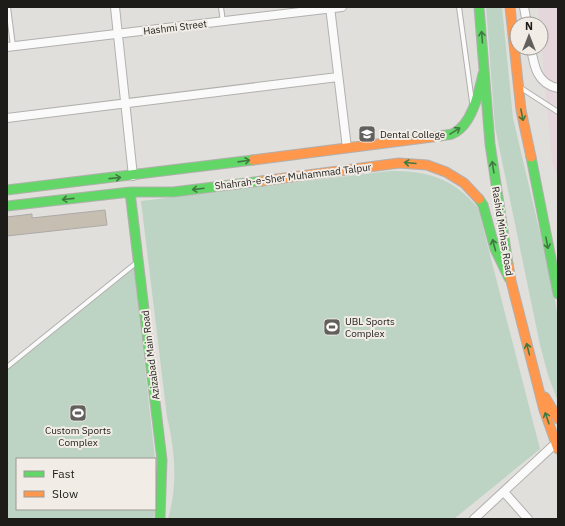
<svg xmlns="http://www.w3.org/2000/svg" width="565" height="526" viewBox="0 0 565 526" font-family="'IBM Plex Sans',sans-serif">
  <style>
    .industrial { fill: #e4d6da }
    .green { fill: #bdd4c4 }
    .building { fill: #c7beb2; stroke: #acaaa8 }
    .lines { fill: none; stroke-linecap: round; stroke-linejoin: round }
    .lane-casing { stroke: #b2b0ae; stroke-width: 6 }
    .street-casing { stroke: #b2b0ae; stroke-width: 10 }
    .fast-casing { stroke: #b2b0ae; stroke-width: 11 }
    .slow-casing { stroke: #b2b0ae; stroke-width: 11 }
    .lane { stroke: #fafafa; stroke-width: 4 }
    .street { stroke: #fafafa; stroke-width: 8 }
    .fast { stroke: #63d668; stroke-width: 9 }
    .slow { stroke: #ff974d; stroke-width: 9 }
    .oneway { stroke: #407940 }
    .labels { text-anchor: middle; stroke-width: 4; stroke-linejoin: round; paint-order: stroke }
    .street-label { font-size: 10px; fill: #1d1c19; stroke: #f1ece6 }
    .poi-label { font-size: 10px; fill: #1d1c19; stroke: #f1ece6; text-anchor: start }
  </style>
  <rect width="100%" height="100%" fill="#e1dfdc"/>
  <path class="industrial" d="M538,7H558V181L552,161Z"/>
  <path class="green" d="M486,7H502L513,118L553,288L558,318V402L548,375L540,345L495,127Z
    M390,171C428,171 453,178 478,208L540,449L454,519H168C178,485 175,450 167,417L141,201Z
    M134,267L155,459H17V509H155L153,519H7V367Z"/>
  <path class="building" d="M105,210L107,225L7,236V217L32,214V218Z"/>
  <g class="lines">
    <g class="lane-casing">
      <path id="lane" d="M8,7L13,46
        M221,7L223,22
        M459,7L472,102
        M521,88L558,112
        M7,367L136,263"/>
    </g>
    <g class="street-casing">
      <path id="street" d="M115,7L133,176
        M330,7L347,148
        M524,7L527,24
        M7,47L342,7
        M531,48C534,66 537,84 558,88
        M7,118L338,77
        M504,492L528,519
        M474,519L556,443"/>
    </g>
    <g class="fast-casing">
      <path id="fast" d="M479,7L490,144L508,264
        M440,136C444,135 449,135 452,134C472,126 479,92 483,74
        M531,157L558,294
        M7,190L253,160
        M130,192L162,460L160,519
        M479,199L483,205L495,249L509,278
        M7,206L130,192H173L262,181"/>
    </g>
    <g class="slow-casing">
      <path id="slow" d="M510,7L521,110L531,157
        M253,160L440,136
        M262,181L399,163L427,165L446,172L464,183L479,199
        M508,264L511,281L544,410L558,449
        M545,397L558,419"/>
    </g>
    <use href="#lane" class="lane"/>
    <use href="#street" class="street"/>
    <use href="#fast" class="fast"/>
    <use href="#slow" class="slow"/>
  </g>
  <defs><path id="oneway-shaft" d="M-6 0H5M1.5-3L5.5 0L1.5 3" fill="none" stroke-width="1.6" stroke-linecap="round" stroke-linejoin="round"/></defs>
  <g class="oneway">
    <use href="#oneway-shaft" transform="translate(482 37) rotate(-94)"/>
    <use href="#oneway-shaft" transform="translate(522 115) rotate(79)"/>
    <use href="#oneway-shaft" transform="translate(455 131) rotate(-32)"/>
    <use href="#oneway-shaft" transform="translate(244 161) rotate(-8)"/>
    <use href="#oneway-shaft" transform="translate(410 163) rotate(-175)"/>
    <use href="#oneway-shaft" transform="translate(493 167) rotate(-99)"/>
    <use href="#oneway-shaft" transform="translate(115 178) rotate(-6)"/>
    <use href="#oneway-shaft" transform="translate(198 189) rotate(173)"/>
    <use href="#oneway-shaft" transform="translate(68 199) rotate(174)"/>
    <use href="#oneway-shaft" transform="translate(547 243) rotate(79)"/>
    <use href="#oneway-shaft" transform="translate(494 245) rotate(-105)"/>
    <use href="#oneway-shaft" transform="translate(528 349) rotate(-104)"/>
    <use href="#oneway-shaft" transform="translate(547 418) rotate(-109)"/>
  </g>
  <defs>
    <g id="university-square" transform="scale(0.9)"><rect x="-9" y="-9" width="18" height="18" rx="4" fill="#62605d" stroke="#f1ece6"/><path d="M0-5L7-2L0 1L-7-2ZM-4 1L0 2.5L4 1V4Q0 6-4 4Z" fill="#fff"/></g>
    <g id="stadium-square" transform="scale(0.9)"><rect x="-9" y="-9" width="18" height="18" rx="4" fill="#62605d" stroke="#f1ece6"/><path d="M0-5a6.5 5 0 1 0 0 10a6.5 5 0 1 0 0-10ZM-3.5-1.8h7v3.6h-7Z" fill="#fff"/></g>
  </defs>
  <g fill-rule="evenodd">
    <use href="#university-square" x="367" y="134"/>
    <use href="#stadium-square" x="332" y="327"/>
    <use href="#stadium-square" x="78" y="413"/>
  </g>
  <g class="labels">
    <g class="street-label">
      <text transform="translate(175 27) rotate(-7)" y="4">Hashmi Street</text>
      <text transform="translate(293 176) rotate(-7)" y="4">Shahrah-e-Sher Muhammad Talpur</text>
      <text transform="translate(503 231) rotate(81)" y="4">Rashid Minhas Road</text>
      <text transform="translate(150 355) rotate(-97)" y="4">Azizabad Main Road</text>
    </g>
    <g class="poi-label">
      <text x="380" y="138">Dental College</text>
      <text x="345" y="325">UBL Sports<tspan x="345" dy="12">Complex</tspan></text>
      <text x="78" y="434" text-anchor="middle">Custom Sports<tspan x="78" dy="12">Complex</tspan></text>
    </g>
  </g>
  <rect width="565" height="526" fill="none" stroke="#1d1c19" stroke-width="16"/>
  <rect x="16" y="458" width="140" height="52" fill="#f1ece6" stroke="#9c9994"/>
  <rect x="24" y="471" width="20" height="6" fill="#63d668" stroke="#9c9994"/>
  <text x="52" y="478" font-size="12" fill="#1d1c19">Fast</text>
  <rect x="24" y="491" width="20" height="6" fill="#ff974d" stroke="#9c9994"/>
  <text x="52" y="498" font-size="12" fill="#1d1c19">Slow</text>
  <g transform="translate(529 36)"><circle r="19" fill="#f1ece6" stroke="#9c9994"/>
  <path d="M0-3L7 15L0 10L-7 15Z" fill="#62605d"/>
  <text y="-6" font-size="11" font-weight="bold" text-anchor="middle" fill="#1d1c19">N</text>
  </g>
</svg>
